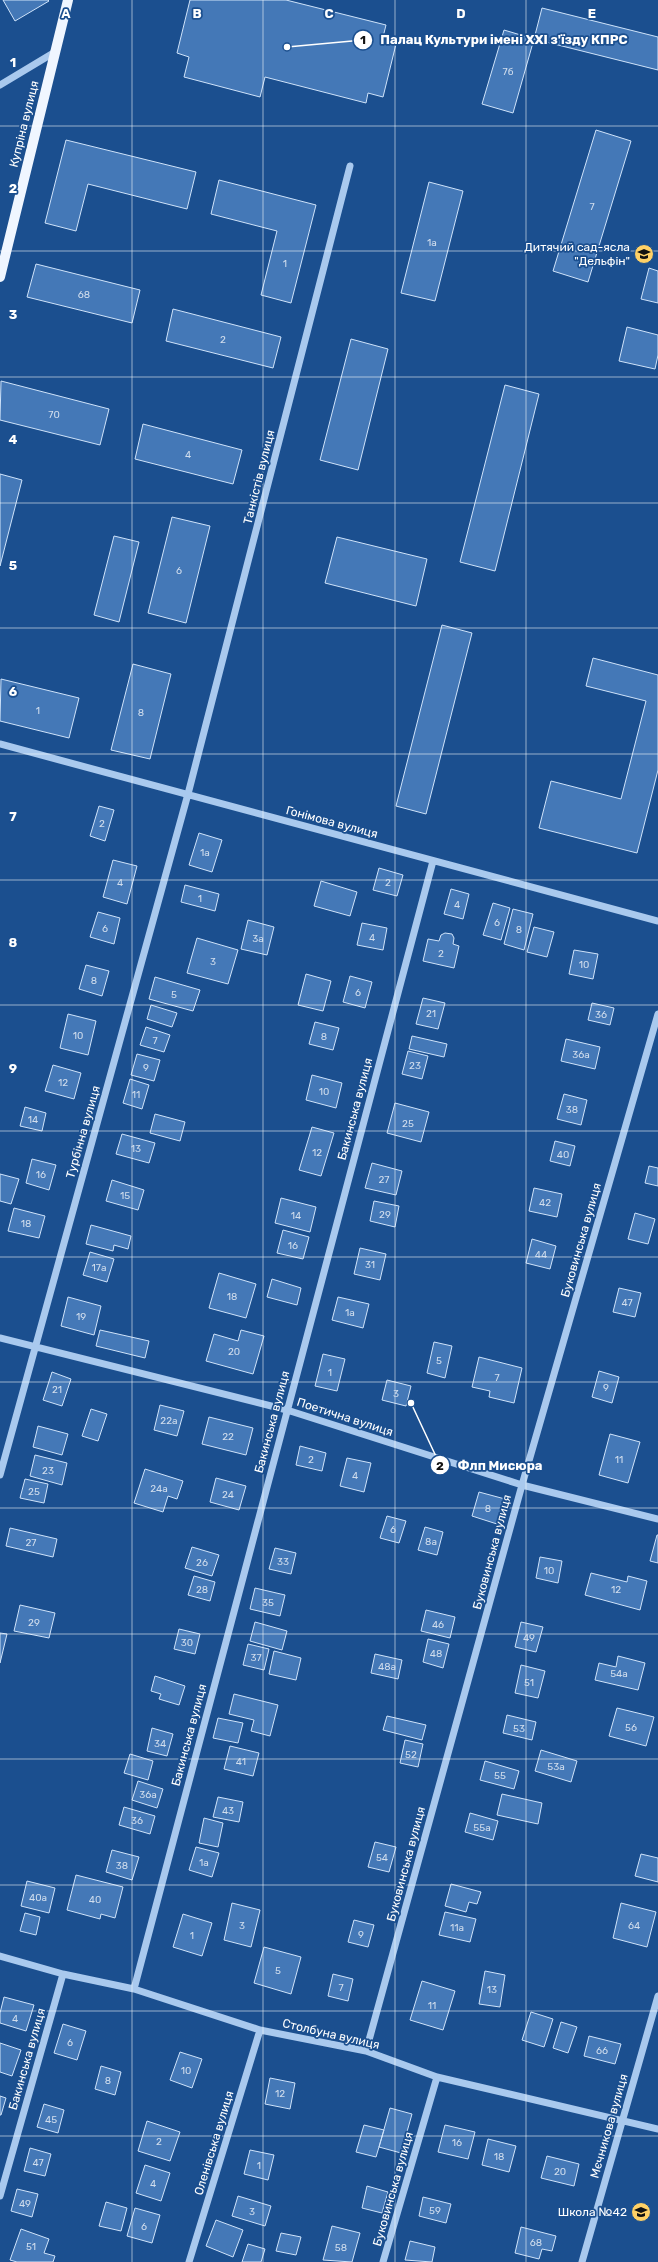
<svg xmlns="http://www.w3.org/2000/svg" width="658" height="2262" viewBox="0 0 658 2262" font-family="Rubik,sans-serif">
  <style>
    .building { fill: #4478b7; stroke: #cfe3fa }
    .lines { fill: none; stroke-linecap: round; stroke-linejoin: round }
    .minor { stroke: #a9c9ee; stroke-width: 7 }
    .major { stroke: #f0f6ff; stroke-width: 10 }
    .grid { fill: none; stroke: #fff; stroke-width: 1; stroke-opacity: 0.55 }
    .labels { text-anchor: middle; stroke-width: 3.5; stroke-linejoin: round; paint-order: stroke }
    .number-label { font-size: 10px; fill: #d0dded }
    .street-label { font-size: 12px; fill: #fff; stroke: #1b4f8f }
    .poi-label { font-size: 12px; fill: #fff; stroke: #1b4f8f; text-anchor: end }
    .grid-label { font-size: 13px; text-anchor: middle; font-weight: bold; fill: #fff; stroke: #1b4f8f; stroke-width: 3.5; stroke-linejoin: round; paint-order: stroke }
    .leader { fill: none; stroke: #fff; stroke-width: 1.5 }
    .callout-dot { fill: #fff; stroke: #1b4f8f; stroke-width: 1.5 }
    .mark-label { font-size: 12px; text-anchor: middle; font-weight: bold; fill: #111 }
    .callout-label { font-size: 13px; text-anchor: middle; font-weight: bold; fill: #fff; stroke: #1b4f8f; stroke-width: 3.5; stroke-linejoin: round; paint-order: stroke }
  </style>
  <rect width="100%" height="100%" fill="#1b4f8f"/>
  <path class="building" d="M3,0H48L49,1L15,21Z
    M190,0H286L386,25L383,37L397,40L383,97L368,93L366,103L265,77L260,97L184,77L189,57L177,53Z
    M542,8L658,37V70L534,39Z
    M504,30L534,39L513,113L482,104Z
    M596,130L631,141L588,282L553,271Z
    M66,140L196,172L187,209L88,184L76,231L45,223Z
    M219,180L316,205L291,303L261,295L277,231L211,214Z
    M429,182L463,191L435,301L401,293Z
    M36,264L140,290L132,323L27,297Z
    M649,268L658,271V303L641,299Z
    M173,309L281,337L273,368L166,341Z
    M627,327L658,335V355L655,369L619,361Z
    M351,339L388,349L358,470L320,460Z
    M1,381L109,409L100,445L0,420Z
    M505,385L539,394L495,571L460,562Z
    M143,424L242,450L233,484L135,459Z
    M0,474L22,480L0,566Z
    M172,517L210,526L186,623L148,613Z
    M114,536L139,542L119,622L94,615Z
    M337,537L427,559L416,606L325,583Z
    M442,625L472,633L426,814L396,806Z
    M593,658L658,675V770L637,853L539,828L551,781L621,799L646,701L586,686Z
    M133,664L171,674L150,759L111,750Z
    M1,679L79,698L69,738L0,721Z
    M99,806L114,810L105,841L90,836Z
    M199,833L222,840L212,872L189,865Z
    M113,860L137,866L127,904L103,897Z
    M379,868L403,875L397,896L373,890Z
    M321,881L357,892L350,916L314,906Z
    M185,885L219,894L215,911L181,902Z
    M451,889L469,894L463,919L444,914Z
    M493,903L510,908L501,940L483,935Z
    M513,909L533,914L524,950L504,944Z
    M98,912L120,918L114,944L90,937Z
    M248,920L274,927L267,955L241,949Z
    M362,923L387,928L383,950L357,945Z
    M534,927L554,932L547,957L527,952Z
    M445,933L452,934L454,938L453,944L459,946L454,968L423,961L428,939L439,941L441,935Z
    M197,938L238,950L228,984L187,973Z
    M574,950L598,954L593,979L569,974Z
    M86,965L109,971L102,996L79,989Z
    M306,974L331,981L323,1011L298,1005Z
    M350,976L372,982L365,1008L343,1002Z
    M155,977L200,990L193,1011L149,999Z
    M423,998L445,1003L438,1029L416,1024Z
    M592,1003L614,1008L610,1025L588,1020Z
    M151,1005L177,1013L172,1027L147,1019Z
    M68,1014L96,1021L88,1055L60,1048Z
    M315,1022L339,1028L333,1050L309,1044Z
    M146,1027L170,1035L164,1052L140,1045Z
    M412,1036L447,1044L444,1057L409,1049Z
    M566,1039L600,1047L595,1069L561,1061Z
    M408,1051L428,1056L422,1079L402,1074Z
    M137,1054L160,1060L154,1081L131,1075Z
    M53,1065L81,1073L74,1099L45,1091Z
    M312,1075L342,1083L336,1108L306,1100Z
    M130,1079L149,1085L142,1109L123,1103Z
    M564,1094L587,1100L581,1125L557,1119Z
    M395,1103L429,1112L421,1142L387,1133Z
    M25,1107L46,1113L42,1131L20,1126Z
    M155,1114L185,1122L180,1141L150,1133Z
    M312,1127L334,1133L321,1176L299,1170Z
    M122,1134L155,1143L149,1163L116,1154Z
    M555,1141L575,1146L570,1166L550,1161Z
    M32,1159L56,1165L49,1190L26,1183Z
    M372,1163L402,1171L396,1195L365,1188Z
    M649,1166L658,1168V1186L645,1183Z
    M0,1174L19,1179L11,1204L0,1201Z
    M112,1180L144,1190L138,1210L106,1201Z
    M534,1188L562,1194L557,1217L529,1211Z
    M281,1198L316,1207L310,1232L275,1223Z
    M374,1201L399,1206L395,1227L370,1221Z
    M14,1208L45,1216L39,1238L8,1231Z
    M635,1213L655,1219L648,1244L628,1239Z
    M91,1225L131,1236L128,1249L114,1245L113,1251L86,1244Z
    M283,1230L309,1237L303,1259L277,1253Z
    M532,1239L556,1246L550,1269L526,1263Z
    M360,1248L386,1254L380,1280L354,1274Z
    M90,1252L114,1259L107,1282L83,1275Z
    M219,1273L256,1284L246,1318L209,1308Z
    M272,1279L301,1288L297,1305L267,1297Z
    M619,1288L641,1293L635,1317L613,1312Z
    M68,1297L101,1306L94,1335L61,1326Z
    M338,1297L369,1304L363,1328L332,1320Z
    M100,1330L149,1341L145,1358L96,1346Z
    M241,1330L264,1336L253,1374L206,1361L214,1334L238,1341Z
    M434,1342L452,1346L445,1378L427,1373Z
    M323,1354L345,1359L337,1391L315,1386Z
    M479,1357L522,1368L514,1403L489,1397L490,1391L472,1387Z
    M599,1371L619,1377L612,1403L592,1397Z
    M52,1372L71,1379L62,1406L43,1400Z
    M387,1380L411,1386L406,1406L382,1400Z
    M160,1405L184,1411L177,1436L154,1430Z
    M91,1409L107,1414L98,1441L82,1436Z
    M209,1417L253,1428L246,1455L202,1444Z
    M38,1426L68,1434L62,1455L33,1447Z
    M610,1434L640,1442L628,1483L599,1475Z
    M300,1446L326,1453L322,1471L296,1465Z
    M35,1455L67,1463L62,1485L30,1476Z
    M347,1458L371,1463L364,1492L340,1486Z
    M145,1469L183,1481L177,1499L168,1496L163,1512L134,1503Z
    M216,1478L246,1486L239,1510L210,1502Z
    M25,1479L48,1484L44,1503L20,1498Z
    M479,1492L505,1499L497,1524L472,1516Z
    M387,1516L406,1521L399,1543L380,1538Z
    M425,1527L443,1532L437,1555L418,1550Z
    M10,1528L57,1539L53,1557L6,1546Z
    M657,1535H658V1563L650,1561Z
    M192,1547L219,1555L212,1576L185,1568Z
    M275,1548L296,1553L291,1574L269,1569Z
    M540,1557L562,1561L558,1583L536,1578Z
    M591,1573L627,1582L628,1576L647,1581L640,1610L585,1595Z
    M194,1576L215,1582L210,1601L188,1595Z
    M255,1588L285,1595L280,1616L250,1609Z
    M20,1605L55,1613L49,1638L14,1631Z
    M426,1610L455,1617L450,1638L421,1631Z
    M255,1622L287,1631L282,1650L250,1641Z
    M521,1622L543,1627L536,1652L515,1647Z
    M179,1629L200,1634L195,1654L174,1649Z
    M0,1633L7,1634L0,1663Z
    M428,1639L449,1644L443,1668L423,1662Z
    M248,1644L269,1649L264,1670L243,1665Z
    M274,1651L301,1658L296,1680L269,1674Z
    M375,1654L402,1660L398,1679L371,1673Z
    M618,1656L645,1663L638,1690L595,1680L599,1663L616,1667Z
    M521,1665L545,1671L538,1698L515,1693Z
    M155,1676L185,1686L179,1705L159,1699L161,1694L151,1691Z
    M234,1694L278,1705L270,1736L251,1731L254,1720L229,1714Z
    M617,1708L654,1717L646,1746L609,1736Z
    M507,1715L536,1722L532,1740L503,1733Z
    M387,1716L426,1725L422,1740L383,1730Z
    M218,1718L243,1723L238,1743L213,1738Z
    M152,1728L173,1734L167,1756L147,1751Z
    M405,1740L423,1744L418,1767L400,1763Z
    M230,1746L259,1753L253,1776L224,1769Z
    M541,1750L577,1761L571,1782L535,1771Z
    M130,1754L153,1761L148,1780L124,1773Z
    M485,1761L519,1771L514,1789L480,1780Z
    M138,1781L163,1789L157,1808L132,1800Z
    M502,1794L542,1803L538,1824L497,1815Z
    M218,1797L243,1802L239,1822L213,1817Z
    M124,1807L155,1816L150,1834L119,1825Z
    M470,1813L498,1821L493,1840L465,1832Z
    M204,1818L223,1823L218,1847L199,1843Z
    M375,1842L396,1847L389,1872L368,1867Z
    M196,1847L219,1853L212,1877L189,1870Z
    M112,1850L139,1857L132,1880L106,1872Z
    M641,1854L658,1858V1882L635,1876Z
    M76,1875L123,1887L115,1918L101,1914L100,1919L67,1910Z
    M27,1881L55,1888L49,1913L21,1906Z
    M451,1884L481,1892L477,1904L469,1902L466,1912L445,1906Z
    M232,1903L260,1910L251,1947L224,1940Z
    M621,1903L656,1912L647,1947L613,1938Z
    M445,1912L476,1919L470,1942L439,1935Z
    M25,1913L40,1917L36,1935L20,1931Z
    M183,1914L212,1923L202,1956L173,1947Z
    M354,1920L374,1925L368,1947L348,1942Z
    M264,1947L301,1957L291,1994L254,1983Z
    M485,1971L505,1975L500,2007L479,2004Z
    M333,1974L353,1979L348,2001L328,1996Z
    M422,1981L455,1991L443,2030L410,2020Z
    M4,1997L34,2005L26,2031L0,2023V2013Z
    M531,2012L553,2019L544,2047L522,2040Z
    M561,2022L577,2027L568,2053L553,2048Z
    M63,2024L86,2031L77,2060L54,2053Z
    M589,2036L621,2044L615,2064L584,2056Z
    M0,2043L21,2050L12,2076L0,2072Z
    M180,2052L202,2059L192,2088L170,2080Z
    M101,2066L121,2072L115,2095L95,2089Z
    M270,2078L295,2083L290,2109L265,2104Z
    M0,2096L6,2098L1,2115H0Z
    M44,2104L64,2110L58,2133L37,2127Z
    M390,2108L412,2114L401,2153L379,2147Z
    M147,2121L180,2132L170,2161L138,2151Z
    M364,2125L384,2130L376,2157L356,2152Z
    M445,2125L475,2132L468,2159L438,2152Z
    M488,2139L516,2146L509,2172L482,2165Z
    M30,2148L51,2154L45,2176L24,2171Z
    M250,2150L274,2155L268,2180L244,2174Z
    M547,2156L579,2164L574,2186L541,2178Z
    M145,2165L170,2173L161,2201L136,2193Z
    M367,2186L388,2192L382,2213L362,2208Z
    M17,2189L38,2194L32,2217L11,2211Z
    M238,2196L271,2206L265,2226L232,2216Z
    M423,2197L451,2204L446,2223L419,2216Z
    M106,2202L127,2208L121,2231L99,2226Z
    M135,2208L160,2215L152,2243L127,2236Z
    M216,2220L243,2230L233,2257L206,2246Z
    M332,2226L360,2233L352,2262L323,2260Z
    M521,2227L556,2236L552,2251L542,2249L539,2259L515,2253Z
    M21,2229L49,2239L44,2253L55,2256L53,2262H17L10,2260Z
    M281,2233L301,2237L296,2255L276,2251Z
    M410,2241L435,2247L432,2262L405,2260Z
    M248,2244L265,2249L261,2262H242Z"/>
  <g class="lines">
    <path class="minor" d="M0,85L55,52
      M0,744L658,921
      M0,1338L287,1410L522,1485L658,1519
      M0,1475L188,794L350,166
      M0,1956L63,1974L134,1989L260,2030L366,2051L437,2077L658,2129
      M134,1989L433,861
      M366,2051L522,1485L658,1014
      M0,2196L63,1974
      M189,2262L260,2030
      M383,2262L437,2077
      M582,2262L658,1996"/>
    <path class="major" d="M0,277L68,0"/>
  </g>
  <path class="grid" d="M132,0V2262M263,0V2262M395,0V2262M526,0V2262M0,126H658M0,251H658M0,377H658M0,503H658M0,628H658M0,754H658M0,880H658M0,1005H658M0,1131H658M0,1257H658M0,1382H658M0,1508H658M0,1634H658M0,1759H658M0,1885H658M0,2011H658M0,2136H658"/>
  <defs>
    <g id="school-disc" transform="scale(1)"><circle r="9.5" fill="#ffd166" stroke="#1b4f8f"/><path d="M0-5L7-2L0 1L-7-2ZM-4 1L0 2.5L4 1V4Q0 6-4 4Z" fill="#111"/></g>
  </defs>
  <g fill-rule="evenodd">
    <use href="#school-disc" x="644" y="254"/>
    <use href="#school-disc" x="641" y="2212"/>
  </g>
  <g class="labels">
    <g class="number-label">
      <text x="508" y="75">7б</text>
      <text x="592" y="210">7</text>
      <text x="432" y="246">1а</text>
      <text x="285" y="267">1</text>
      <text x="84" y="298">68</text>
      <text x="223" y="343">2</text>
      <text x="54" y="418">70</text>
      <text x="188" y="458">4</text>
      <text x="179" y="574">6</text>
      <text x="38" y="714">1</text>
      <text x="141" y="716">8</text>
      <text x="102" y="827">2</text>
      <text x="205" y="856">1а</text>
      <text x="120" y="886">4</text>
      <text x="388" y="886">2</text>
      <text x="200" y="902">1</text>
      <text x="457" y="908">4</text>
      <text x="497" y="926">6</text>
      <text x="105" y="932">6</text>
      <text x="519" y="933">8</text>
      <text x="372" y="941">4</text>
      <text x="258" y="942">3а</text>
      <text x="441" y="957">2</text>
      <text x="213" y="965">3</text>
      <text x="584" y="968">10</text>
      <text x="94" y="984">8</text>
      <text x="358" y="996">6</text>
      <text x="174" y="998">5</text>
      <text x="431" y="1017">21</text>
      <text x="601" y="1018">36</text>
      <text x="78" y="1039">10</text>
      <text x="324" y="1040">8</text>
      <text x="155" y="1044">7</text>
      <text x="581" y="1058">36а</text>
      <text x="415" y="1069">23</text>
      <text x="146" y="1071">9</text>
      <text x="63" y="1086">12</text>
      <text x="324" y="1095">10</text>
      <text x="136" y="1098">11</text>
      <text x="572" y="1113">38</text>
      <text x="33" y="1123">14</text>
      <text x="408" y="1127">25</text>
      <text x="136" y="1152">13</text>
      <text x="317" y="1156">12</text>
      <text x="563" y="1158">40</text>
      <text x="41" y="1178">16</text>
      <text x="384" y="1183">27</text>
      <text x="125" y="1199">15</text>
      <text x="545" y="1206">42</text>
      <text x="385" y="1218">29</text>
      <text x="296" y="1219">14</text>
      <text x="26" y="1227">18</text>
      <text x="293" y="1249">16</text>
      <text x="541" y="1258">44</text>
      <text x="370" y="1268">31</text>
      <text x="99" y="1271">17а</text>
      <text x="232" y="1300">18</text>
      <text x="627" y="1306">47</text>
      <text x="350" y="1316">1а</text>
      <text x="81" y="1320">19</text>
      <text x="234" y="1355">20</text>
      <text x="439" y="1364">5</text>
      <text x="330" y="1376">1</text>
      <text x="497" y="1381">7</text>
      <text x="606" y="1391">9</text>
      <text x="57" y="1393">21</text>
      <text x="396" y="1397">3</text>
      <text x="169" y="1424">22а</text>
      <text x="228" y="1440">22</text>
      <text x="311" y="1463">2</text>
      <text x="619" y="1463">11</text>
      <text x="48" y="1474">23</text>
      <text x="355" y="1479">4</text>
      <text x="159" y="1492">24а</text>
      <text x="34" y="1495">25</text>
      <text x="228" y="1498">24</text>
      <text x="488" y="1512">8</text>
      <text x="393" y="1533">6</text>
      <text x="431" y="1545">8а</text>
      <text x="31" y="1546">27</text>
      <text x="283" y="1565">33</text>
      <text x="202" y="1566">26</text>
      <text x="549" y="1574">10</text>
      <text x="202" y="1593">28</text>
      <text x="616" y="1593">12</text>
      <text x="268" y="1606">35</text>
      <text x="34" y="1626">29</text>
      <text x="438" y="1628">46</text>
      <text x="529" y="1641">49</text>
      <text x="187" y="1646">30</text>
      <text x="436" y="1657">48</text>
      <text x="256" y="1661">37</text>
      <text x="387" y="1670">48а</text>
      <text x="619" y="1677">54а</text>
      <text x="529" y="1686">51</text>
      <text x="631" y="1731">56</text>
      <text x="519" y="1732">53</text>
      <text x="160" y="1747">34</text>
      <text x="411" y="1758">52</text>
      <text x="241" y="1765">41</text>
      <text x="556" y="1770">53а</text>
      <text x="500" y="1779">55</text>
      <text x="148" y="1798">36а</text>
      <text x="228" y="1814">43</text>
      <text x="137" y="1824">36</text>
      <text x="482" y="1831">55а</text>
      <text x="382" y="1861">54</text>
      <text x="204" y="1866">1а</text>
      <text x="122" y="1869">38</text>
      <text x="38" y="1901">40а</text>
      <text x="95" y="1903">40</text>
      <text x="242" y="1929">3</text>
      <text x="634" y="1929">64</text>
      <text x="457" y="1931">11а</text>
      <text x="361" y="1938">9</text>
      <text x="192" y="1939">1</text>
      <text x="278" y="1974">5</text>
      <text x="341" y="1991">7</text>
      <text x="492" y="1993">13</text>
      <text x="432" y="2009">11</text>
      <text x="15" y="2022">4</text>
      <text x="70" y="2046">6</text>
      <text x="602" y="2054">66</text>
      <text x="186" y="2074">10</text>
      <text x="108" y="2084">8</text>
      <text x="280" y="2097">12</text>
      <text x="51" y="2123">45</text>
      <text x="159" y="2145">2</text>
      <text x="457" y="2146">16</text>
      <text x="499" y="2160">18</text>
      <text x="38" y="2166">47</text>
      <text x="259" y="2169">1</text>
      <text x="560" y="2175">20</text>
      <text x="153" y="2187">4</text>
      <text x="25" y="2207">49</text>
      <text x="435" y="2214">59</text>
      <text x="252" y="2215">3</text>
      <text x="144" y="2230">6</text>
      <text x="536" y="2246">68</text>
      <text x="31" y="2250">51</text>
      <text x="341" y="2251">58</text>
    </g>
    <g class="street-label">
      <text transform="translate(24 124) rotate(-76)" y="4">Купріна вулиця</text>
      <text transform="translate(259 477) rotate(-76)" y="4">Танкістів вулиця</text>
      <text transform="translate(332 822) rotate(15)" y="4">Гонімова вулиця</text>
      <text transform="translate(355 1109) rotate(-75)" y="4">Бакинська вулиця</text>
      <text transform="translate(83 1132) rotate(-74)" y="4">Турбінна вулиця</text>
      <text transform="translate(581 1240) rotate(-74)" y="4">Буковинська вулиця</text>
      <text transform="translate(345 1417) rotate(18)" y="4">Поетична вулиця</text>
      <text transform="translate(272 1422) rotate(-75)" y="4">Бакинська вулиця</text>
      <text transform="translate(492 1552) rotate(-75)" y="4">Буковинська вулиця</text>
      <text transform="translate(189 1735) rotate(-75)" y="4">Бакинська вулиця</text>
      <text transform="translate(406 1864) rotate(-75)" y="4">Буковинська вулиця</text>
      <text transform="translate(331 2034) rotate(13)" y="4">Столбуна вулиця</text>
      <text transform="translate(27 2059) rotate(-74)" y="4">Бакинська вулиця</text>
      <text transform="translate(609 2126) rotate(-74)" y="4">Мєчникова вулиця</text>
      <text transform="translate(214 2143) rotate(-73)" y="4">Оленівська вулиця</text>
      <text transform="translate(393 2189) rotate(-74)" y="4">Буковинська вулиця</text>
    </g>
    <g class="poi-label">
      <text x="630" y="251">Дитячий сад-ясла<tspan x="630" dy="14">"Дельфін"</tspan></text>
      <text x="627" y="2216">Школа №42</text>
    </g>
  </g>
  <g class="grid-label">
    <text x="66" y="18">A</text>
    <text x="197" y="18">B</text>
    <text x="329" y="18">C</text>
    <text x="461" y="18">D</text>
    <text x="592" y="18">E</text>
    <text x="13" y="67">1</text>
    <text x="13" y="193">2</text>
    <text x="13" y="319">3</text>
    <text x="13" y="444">4</text>
    <text x="13" y="570">5</text>
    <text x="13" y="696">6</text>
    <text x="13" y="821">7</text>
    <text x="13" y="947">8</text>
    <text x="13" y="1073">9</text>
  </g>
  <path class="leader" d="M287 47L363 40M411 1403L440 1465"/>
  <g class="callout-dot">
    <circle cx="287" cy="47" r="4"/>
    <circle cx="411" cy="1403" r="4"/>
    <circle cx="363" cy="40" r="10"/>
    <circle cx="440" cy="1465" r="10"/>
  </g>
  <g class="mark-label">
    <text x="363" y="44">1</text>
    <text x="440" y="1470">2</text>
  </g>
  <g class="callout-label">
    <text x="504" y="44">Палац Культури імені XXI з'їзду КПРС</text>
    <text x="500" y="1470">Флп Мисюра</text>
  </g>
</svg>
